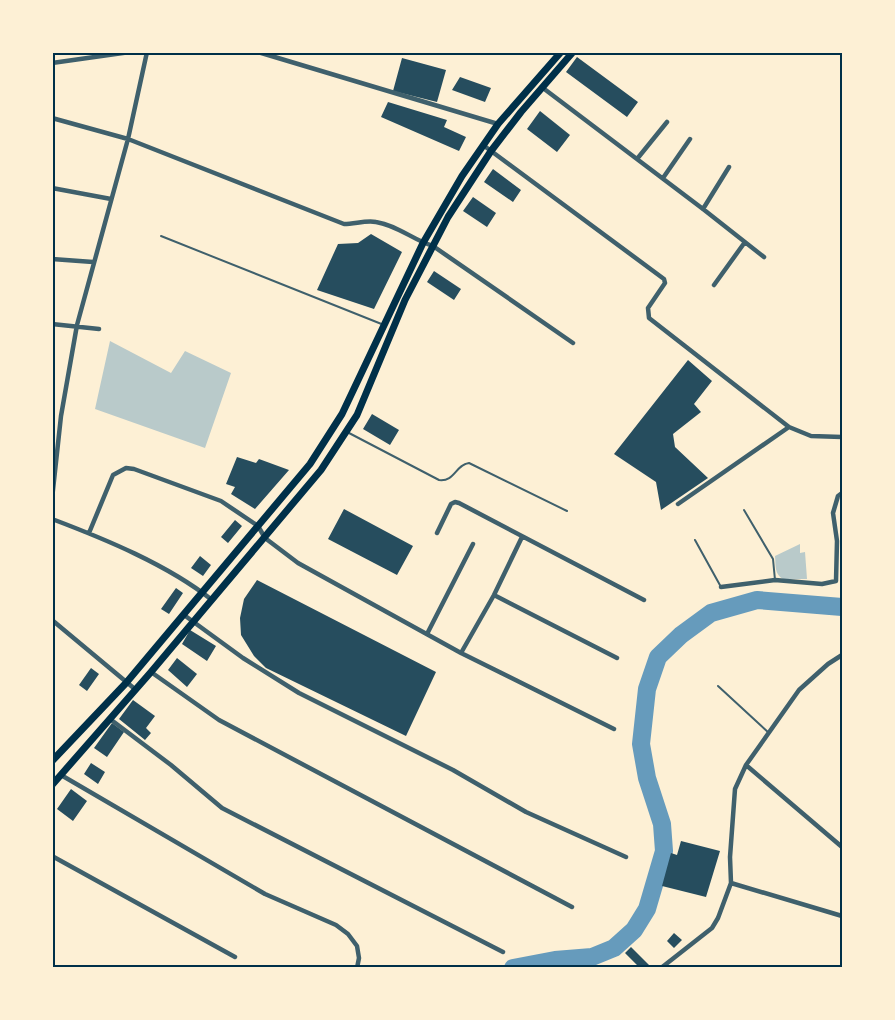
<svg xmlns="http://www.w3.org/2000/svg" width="895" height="1020" viewBox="0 0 895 1020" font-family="'Roboto Serif',serif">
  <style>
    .green { fill: #b9caca }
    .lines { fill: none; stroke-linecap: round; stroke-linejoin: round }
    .river { stroke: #669bbc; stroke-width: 18 }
    .building { fill: #264d5e }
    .service { stroke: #3f606c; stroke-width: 2 }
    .minor { stroke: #3f606c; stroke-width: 4.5 }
    .secondary { stroke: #003049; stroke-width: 7 }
    .neatline { fill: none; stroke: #003049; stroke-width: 2 }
  </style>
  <rect width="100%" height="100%" fill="#fdf0d5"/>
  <path class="green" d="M110,341L171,373L185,351L231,373L205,448L95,409Z
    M800,544V553L805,552L807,579H783C774,574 776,565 775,556Z"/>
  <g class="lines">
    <path class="river" d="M513,968L555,960L592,957L614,948L634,930L647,909L664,851L662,824L647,778L641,744L647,689L658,657L681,635L711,613L757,600L842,607"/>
  </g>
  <path class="building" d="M577,57L638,102L627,117L566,72Z
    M402,58L446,70L437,102L393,91Z
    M460,77L491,88L485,102L452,90Z
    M388,102L447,120L444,127L466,137L459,151L381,117Z
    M540,111L570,135L557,152L527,129Z
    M493,169L521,190L513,202L484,182Z
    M473,197L496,213L487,227L463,211Z
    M371,234L402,252L374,309L317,290L338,244L358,243Z
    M434,271L461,289L454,300L427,282Z
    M688,360L712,381L694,404L701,412L673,434L675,447L708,478L661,510L656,482L614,454Z
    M372,414L399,430L390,445L363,429Z
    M237,457L256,463L259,459L289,470L255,509L231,494L235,487L226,484Z
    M344,509L413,546L397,575L328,539Z
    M235,520L242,526L228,543L221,537Z
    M200,556L211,565L203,576L191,568Z
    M257,580L436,672L406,736L266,668L254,656L241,635L240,618L244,599Z
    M176,588L183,593L169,614L161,609Z
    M190,630L216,646L207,661L182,644Z
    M177,658L197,674L187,687L168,670Z
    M91,668L99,674L87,691L79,685Z
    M133,700L155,716L146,728L151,733L145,740L119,719Z
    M112,723L124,732L107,757L94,748Z
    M91,763L105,772L98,784L84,774Z
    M71,789L87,801L73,821L57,809Z
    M681,841L720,851L706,897L662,886L671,853L677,855Z
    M674,933L682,940L674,948L667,941Z
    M631,947L649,965L647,968H640L625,953Z"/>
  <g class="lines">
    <path class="service" d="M161,236L384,325
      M349,433L439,480C455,482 455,465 469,463L567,511
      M744,510L773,559L775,580
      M695,540L721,587
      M718,686L769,733"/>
    <path class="minor" d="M258,52L498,124
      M52,63L130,52
      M543,88L703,209L764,257
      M52,118L128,139L344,224C355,224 366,220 376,222C397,225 413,240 433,246L573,343
      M483,145L664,279L665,283L648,308L649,318L789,427L811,436L842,437
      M637,159L667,122
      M663,178L690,139
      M52,188L111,199
      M703,209L729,167
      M52,259L93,262
      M714,285L745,242
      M52,324L99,329
      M52,499L61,416L77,325L128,139L147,52
      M678,504L789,427
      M52,519C105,539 168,565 212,600
      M89,533L113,475L126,468L134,469L221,501L258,526L265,538L298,563L461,653L614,729
      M437,533L451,504L455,502L459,503L644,600
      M721,587L775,580L822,584L836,581L837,541L833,513L838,496L842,493
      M494,595L617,658
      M184,615L243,658L299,693L453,770L526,812L626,857
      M52,620L136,690
      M427,634L473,544
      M461,653L494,595L522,537
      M151,672L219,720L572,907
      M110,719L171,765L222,808L503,952
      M746,765L842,847
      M61,775L265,894L336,925L348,934L357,946L359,958L357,968
      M52,856L235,957
      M731,883L842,916
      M661,968L712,928L718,918L731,883L730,857L735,789L746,765L799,690L828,664L842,655"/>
    <path class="secondary" d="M52,761L126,683L310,464L342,414L423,243L462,176L498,124L561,52
      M52,785L151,672L321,470L357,415L405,300L448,217L491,151L521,112L573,52"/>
  </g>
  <rect width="895" height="1020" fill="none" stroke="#fdf0d5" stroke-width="108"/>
  <rect x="54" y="54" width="787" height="912" class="neatline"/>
</svg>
